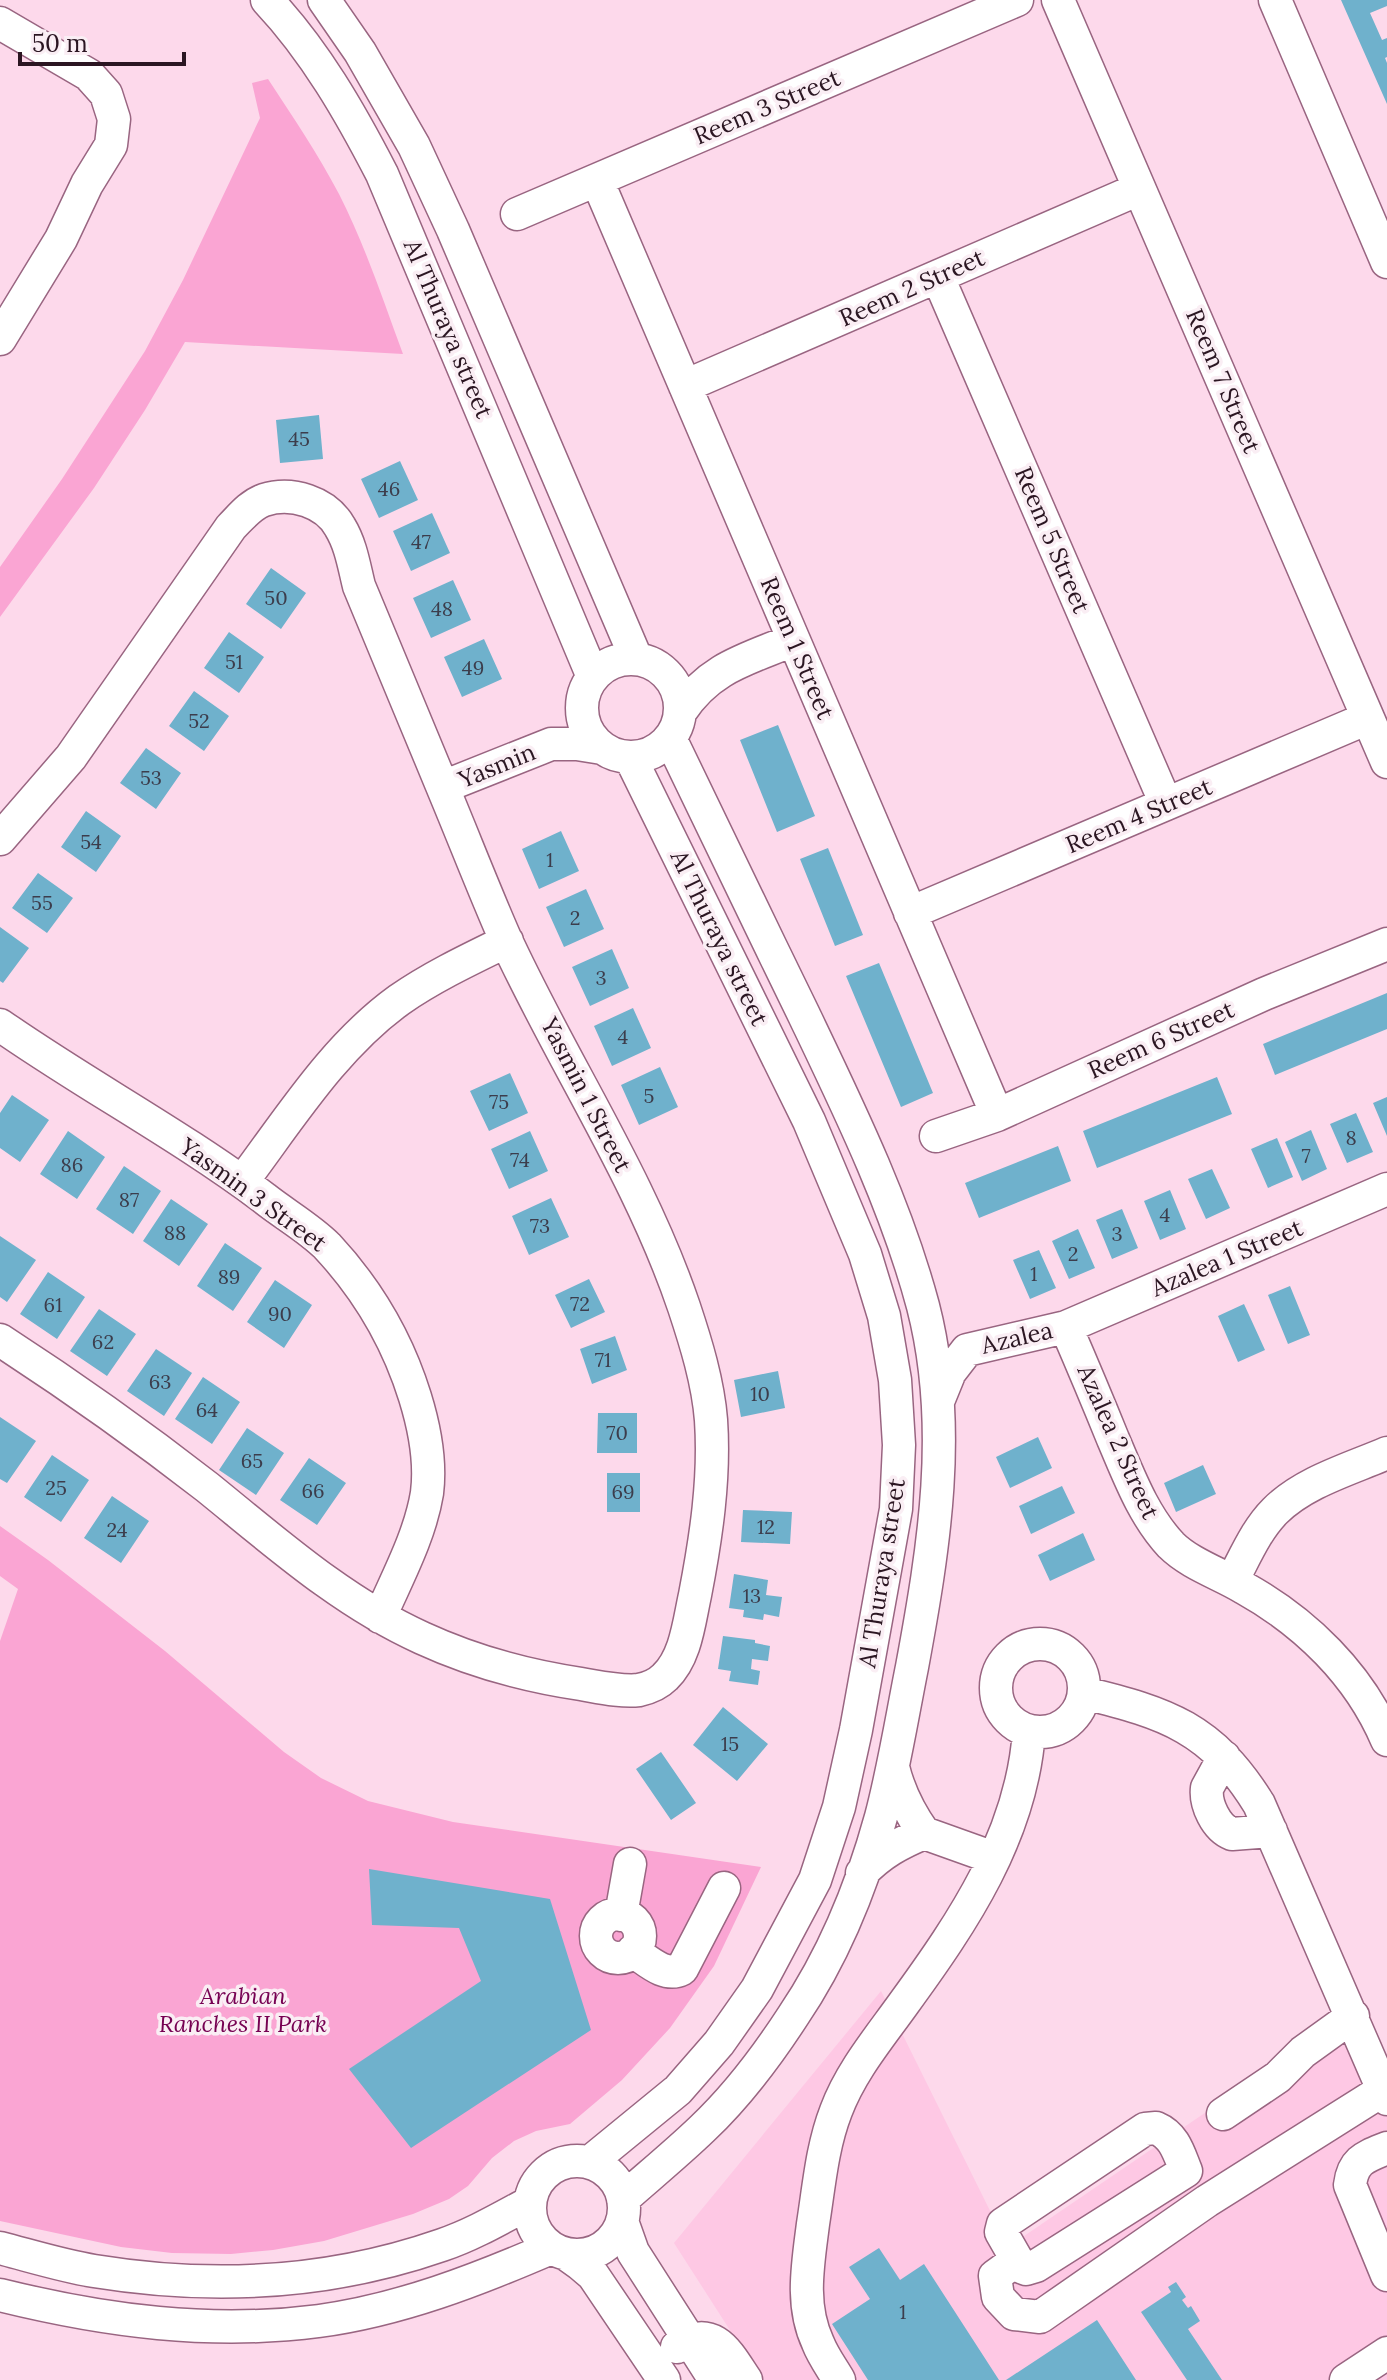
<svg xmlns="http://www.w3.org/2000/svg" width="1387" height="2380" viewBox="0 0 1387 2380" font-family="Lora,serif">
  <style>
    .built { fill: #fec8e4 }
    .green { fill: #faa5d3 }
    .building { fill: #6fb1cc }
    .lines { fill: none; stroke-linecap: round; stroke-linejoin: round }
    .minor-casing { stroke: #996581; stroke-width: 35 }
    .minor { stroke: #fff; stroke-width: 32 }
    .labels { text-anchor: middle; stroke-width: 7; stroke-linejoin: round; paint-order: stroke }
    .number-label { font-size: 20px; fill: #3c3d4c }
    .street-label { font-size: 24px; fill: #2b1622; stroke: #faeef4 }
    .park-label { font-size: 24px; font-style: italic; fill: #760052; stroke: #faeef4 }
  </style>
  <rect width="100%" height="100%" fill="#fdd9eb"/>
  <path class="built" d="M881,1991L1008,2247L1343,2019L1387,2105V2380H762L674,2243Z"/>
  <path class="green" d="M268,79C293,117 318,154 339,194C365,245 383,300 403,354L185,342L145,410L94,488L0,617V567L62,479L145,351L183,280L260,118L252,83Z
    M0,1526L48,1560L165,1651L284,1752L321,1778L368,1801L453,1822L761,1867L714,1966L670,2028L622,2080L570,2124L536,2131L514,2141L492,2158L468,2186L449,2199L413,2214L324,2241L273,2250L231,2254L172,2253L121,2247L0,2221V1641L18,1589L0,1576Z"/>
  <path class="building" d="M1341,0H1387V6L1370,13L1382,40L1387,38V57L1385,58L1387,63V104Z
    M319,415L323,459L280,463L276,420Z
    M400,461L418,500L379,518L361,479Z
    M432,513L450,553L411,571L393,531Z
    M271,568L306,593L281,629L246,604Z
    M453,580L471,620L431,638L413,598Z
    M229,632L264,657L239,693L204,668Z
    M484,639L502,679L462,697L444,657Z
    M194,691L229,716L204,751L169,726Z
    M778,725L815,816L777,832L740,740Z
    M146,748L181,773L156,809L120,783Z
    M86,811L121,836L96,872L61,847Z
    M561,831L579,871L539,889L522,849Z
    M828,848L863,935L835,946L800,859Z
    M38,873L73,898L47,933L12,908Z
    M586,889L604,929L564,947L546,907Z
    M0,927L29,948L3,983L0,981Z
    M612,949L629,988L590,1006L572,967Z
    M879,963L933,1093L901,1107L846,976Z
    M1387,993V1029L1275,1075L1263,1044Z
    M633,1008L651,1048L612,1066L594,1026Z
    M660,1067L678,1107L639,1125L621,1085Z
    M510,1073L528,1113L489,1131L470,1091Z
    M1217,1077L1232,1114L1097,1168L1083,1131Z
    M12,1095L49,1120L20,1162L0,1148V1113Z
    M1387,1097V1136L1373,1103Z
    M1356,1113L1373,1152L1347,1163L1330,1124Z
    M1311,1130L1327,1169L1302,1181L1285,1142Z
    M68,1131L105,1157L77,1199L40,1174Z
    M530,1131L548,1171L509,1189L491,1149Z
    M1277,1138L1293,1177L1268,1188L1251,1149Z
    M1058,1146L1071,1181L979,1218L965,1183Z
    M124,1166L161,1191L133,1234L96,1209Z
    M1212,1169L1230,1208L1206,1219L1188,1179Z
    M1170,1190L1186,1229L1160,1240L1144,1201Z
    M551,1198L569,1237L529,1255L512,1216Z
    M171,1199L208,1224L179,1266L143,1241Z
    M1122,1209L1138,1248L1112,1259L1096,1220Z
    M1078,1229L1095,1268L1069,1279L1052,1241Z
    M0,1236L36,1260L7,1302L0,1297Z
    M225,1243L262,1268L233,1311L197,1286Z
    M1039,1250L1056,1288L1030,1299L1013,1260Z
    M48,1272L85,1297L57,1339L20,1314Z
    M589,1279L605,1312L571,1328L555,1295Z
    M275,1280L312,1305L284,1348L247,1322Z
    M1290,1286L1310,1335L1288,1344L1268,1295Z
    M1244,1304L1265,1350L1238,1362L1218,1316Z
    M99,1309L136,1334L107,1376L70,1351Z
    M615,1336L627,1370L592,1384L580,1349Z
    M156,1349L192,1373L164,1416L127,1391Z
    M778,1371L785,1408L741,1417L734,1380Z
    M203,1377L240,1402L212,1444L175,1419Z
    M598,1413H637V1453H597Z
    M0,1417L36,1441L7,1483L0,1479Z
    M247,1428L284,1453L256,1495L219,1470Z
    M1038,1437L1052,1468L1010,1488L996,1457Z
    M52,1455L89,1480L61,1522L24,1497Z
    M309,1458L346,1483L317,1525L280,1500Z
    M1203,1465L1216,1494L1176,1512L1164,1483Z
    M607,1473H640V1512H607Z
    M1062,1486L1075,1513L1031,1534L1019,1506Z
    M112,1496L149,1521L121,1563L84,1538Z
    M743,1510L792,1512L790,1544L741,1542Z
    M1083,1533L1095,1560L1050,1581L1038,1555Z
    M734,1574L768,1580L766,1595L782,1597L779,1617L764,1614L763,1620L743,1617L744,1610L729,1608Z
    M723,1636L755,1640V1643L770,1646L768,1661L752,1659L751,1669L760,1671L758,1685L729,1681L731,1671L718,1669Z
    M723,1707L768,1744L737,1781L693,1745Z
    M661,1752L696,1803L671,1820L636,1769Z
    M369,1869L550,1899L591,2030L411,2148L349,2069L481,1981L459,1928L372,1925Z
    M879,2248L900,2280L924,2264L999,2380H868L832,2324L870,2299L849,2267Z
    M1176,2282L1186,2297L1182,2300L1188,2308L1191,2306L1200,2321L1188,2329L1222,2380H1187L1141,2312L1171,2292L1168,2287Z
    M1097,2320L1136,2380H1006Z"/>
  <g class="lines">
    <g class="minor-casing">
      <path id="minor" d="M267,0C315,51 350,112 382,174L593,677
        M324,0L360,52L414,146L453,230L636,658
        M1058,0L1387,762
        M1275,0L1387,262
        M0,23L89,75L106,94L114,119L111,145L87,184L61,239L0,339
        M597,180L997,1115
        M517,214L1017,0
        M938,277L1166,804
        M685,386L1139,189
        M582 708a49 49 0 1 1 98 0a49 49 0 1 1-98 0Z
        M681,711C710,667 748,659 793,640
        M443,787L551,744H577L602,748
        M0,839L71,757L231,527C241,517 250,505 264,500C292,491 326,502 340,527C351,545 354,566 359,586C387,655 417,724 445,793C465,841 484,890 505,938C562,1062 640,1177 684,1307C696,1343 708,1382 711,1420C715,1479 706,1538 695,1595C689,1622 686,1657 665,1677C659,1683 649,1688 639,1690C621,1692 599,1687 581,1684C527,1676 472,1661 422,1638C342,1602 275,1542 207,1487C140,1435 71,1386 0,1340
        M910,913L1368,718
        M0,1025C86,1085 180,1135 264,1198C284,1214 309,1228 327,1246C368,1290 397,1339 415,1397C424,1426 431,1461 427,1493C420,1536 397,1578 380,1617
        M936,1136L997,1115L1264,994L1387,944
        M242,1182C290,1118 334,1047 399,1000C432,977 470,959 507,941
        M1066,1327C1082,1364 1098,1402 1113,1439C1129,1476 1143,1515 1171,1545C1190,1564 1221,1574 1244,1588C1305,1622 1359,1674 1387,1740
        M939,1399L950,1372L967,1350L1066,1327L1387,1189
        M1232,1581C1245,1557 1256,1530 1275,1511C1304,1482 1350,1469 1387,1453
        M996 1688a44 44 0 1 1 88 0a44 44 0 1 1-88 0Z
        M1084,1693C1167,1713 1212,1728 1259,1804L1387,2099
        M1224,1757L1207,1788C1205,1804 1216,1828 1232,1834L1271,1831
        M893,1767C899,1792 909,1812 924,1833
        M862,1873C881,1853 900,1843 924,1833L994,1858
        M596 1936a22 22 0 1 1 44 0a22 22 0 1 1-44 0Z
        M621,1915L630,1864
        M633,1951C648,1961 665,1978 682,1969L724,1888
        M1223,2114L1278,2077L1303,2052L1353,2016
        M1156,2128C1175,2136 1179,2154 1186,2171L1036,2266L1026,2269L1021,2267L1001,2232L1003,2224L1145,2129Z
        M1387,2148C1365,2157 1353,2160 1350,2185L1387,2275
        M530 2208a47 47 0 1 1 94 0a47 47 0 1 1-94 0Z
        M590,2162L678,2090L719,2043L757,1989L815,1880L839,1807L856,1730L896,1509L899,1445L895,1380L884,1316L865,1254L809,1121L630,757
        M623,2199C649,2176 677,2153 702,2129C737,2096 767,2056 793,2016C833,1957 862,1886 881,1817C894,1768 902,1717 912,1667C934,1548 954,1426 923,1306C896,1205 849,1109 804,1015C759,923 715,831 670,738
        M622,2221L633,2252L715,2380
        M0,2248C31,2256 63,2266 94,2271C211,2290 330,2284 442,2245C472,2235 501,2218 529,2203
        M566,2254L580,2264L593,2275L664,2380
        M1017,2260L995,2276L998,2297L1014,2314L1040,2317L1207,2201L1383,2090
        M0,2295C105,2321 211,2335 319,2321C400,2310 477,2280 551,2248
        M677,2347C714,2323 728,2353 746,2380
        M839,2380C832,2368 823,2356 818,2343C800,2305 808,2264 813,2224C819,2186 822,2147 836,2111C851,2071 879,2038 904,2003C963,1922 1022,1835 1029,1731
        M1346,2380L1387,2353"/>
    </g>
    <use href="#minor" class="minor"/>
  </g>
  <g class="labels">
    <g class="number-label">
      <text x="299" y="446">45</text>
      <text x="389" y="496">46</text>
      <text x="421" y="549">47</text>
      <text x="276" y="605">50</text>
      <text x="442" y="616">48</text>
      <text x="234" y="669">51</text>
      <text x="473" y="675">49</text>
      <text x="199" y="728">52</text>
      <text x="151" y="785">53</text>
      <text x="91" y="849">54</text>
      <text x="550" y="867">1</text>
      <text x="42" y="910">55</text>
      <text x="575" y="925">2</text>
      <text x="601" y="985">3</text>
      <text x="623" y="1044">4</text>
      <text x="649" y="1103">5</text>
      <text x="499" y="1109">75</text>
      <text x="1351" y="1145">8</text>
      <text x="1306" y="1163">7</text>
      <text x="520" y="1167">74</text>
      <text x="72" y="1172">86</text>
      <text x="129" y="1207">87</text>
      <text x="1165" y="1222">4</text>
      <text x="540" y="1233">73</text>
      <text x="175" y="1240">88</text>
      <text x="1117" y="1241">3</text>
      <text x="1073" y="1261">2</text>
      <text x="1034" y="1281">1</text>
      <text x="229" y="1284">89</text>
      <text x="580" y="1311">72</text>
      <text x="53" y="1312">61</text>
      <text x="280" y="1321">90</text>
      <text x="103" y="1349">62</text>
      <text x="603" y="1367">71</text>
      <text x="160" y="1389">63</text>
      <text x="760" y="1401">10</text>
      <text x="207" y="1417">64</text>
      <text x="617" y="1440">70</text>
      <text x="252" y="1468">65</text>
      <text x="56" y="1495">25</text>
      <text x="313" y="1498">66</text>
      <text x="623" y="1499">69</text>
      <text x="766" y="1534">12</text>
      <text x="117" y="1537">24</text>
      <text x="752" y="1603">13</text>
      <text x="730" y="1751">15</text>
      <text x="903" y="2319">1</text>
    </g>
    <g class="street-label">
      <text transform="translate(767 107) rotate(-23)" y="8">Reem 3 Street</text>
      <text transform="translate(912 288) rotate(-24)" y="8">Reem 2 Street</text>
      <text transform="translate(448 329) rotate(67)" y="8">Al Thuraya street</text>
      <text transform="translate(1223 381) rotate(67)" y="8">Reem 7 Street</text>
      <text transform="translate(1052 540) rotate(67)" y="8">Reem 5 Street</text>
      <text transform="translate(797 648) rotate(67)" y="8">Reem 1 Street</text>
      <text transform="translate(497 766) rotate(-22)" y="8">Yasmin</text>
      <text transform="translate(1139 816) rotate(-23)" y="8">Reem 4 Street</text>
      <text transform="translate(719 938) rotate(64)" y="8">Al Thuraya street</text>
      <text transform="translate(1161 1040) rotate(-24)" y="8">Reem 6 Street</text>
      <text transform="translate(586 1095) rotate(63)" y="8">Yasmin 1 Street</text>
      <text transform="translate(253 1195) rotate(36)" y="8">Yasmin 3 Street</text>
      <text transform="translate(1227 1258) rotate(-23)" y="8">Azalea 1 Street</text>
      <text transform="translate(1017 1338) rotate(-13)" y="8">Azalea</text>
      <text transform="translate(1118 1442) rotate(66)" y="8">Azalea 2 Street</text>
      <text transform="translate(882 1573) rotate(-81)" y="8">Al Thuraya street</text>
    </g>
    <g class="park-label">
      <text x="243" y="2004">Arabian<tspan x="243" dy="28">Ranches II Park</tspan></text>
    </g>
  </g>
  <path d="M20 52v12h164v-12" fill="none" stroke="#2b1622" stroke-width="4"/>
  <text x="32" y="52" font-size="24" fill="#2b1622" stroke="#faeef4" stroke-width="6" paint-order="stroke">50 m</text>
</svg>
